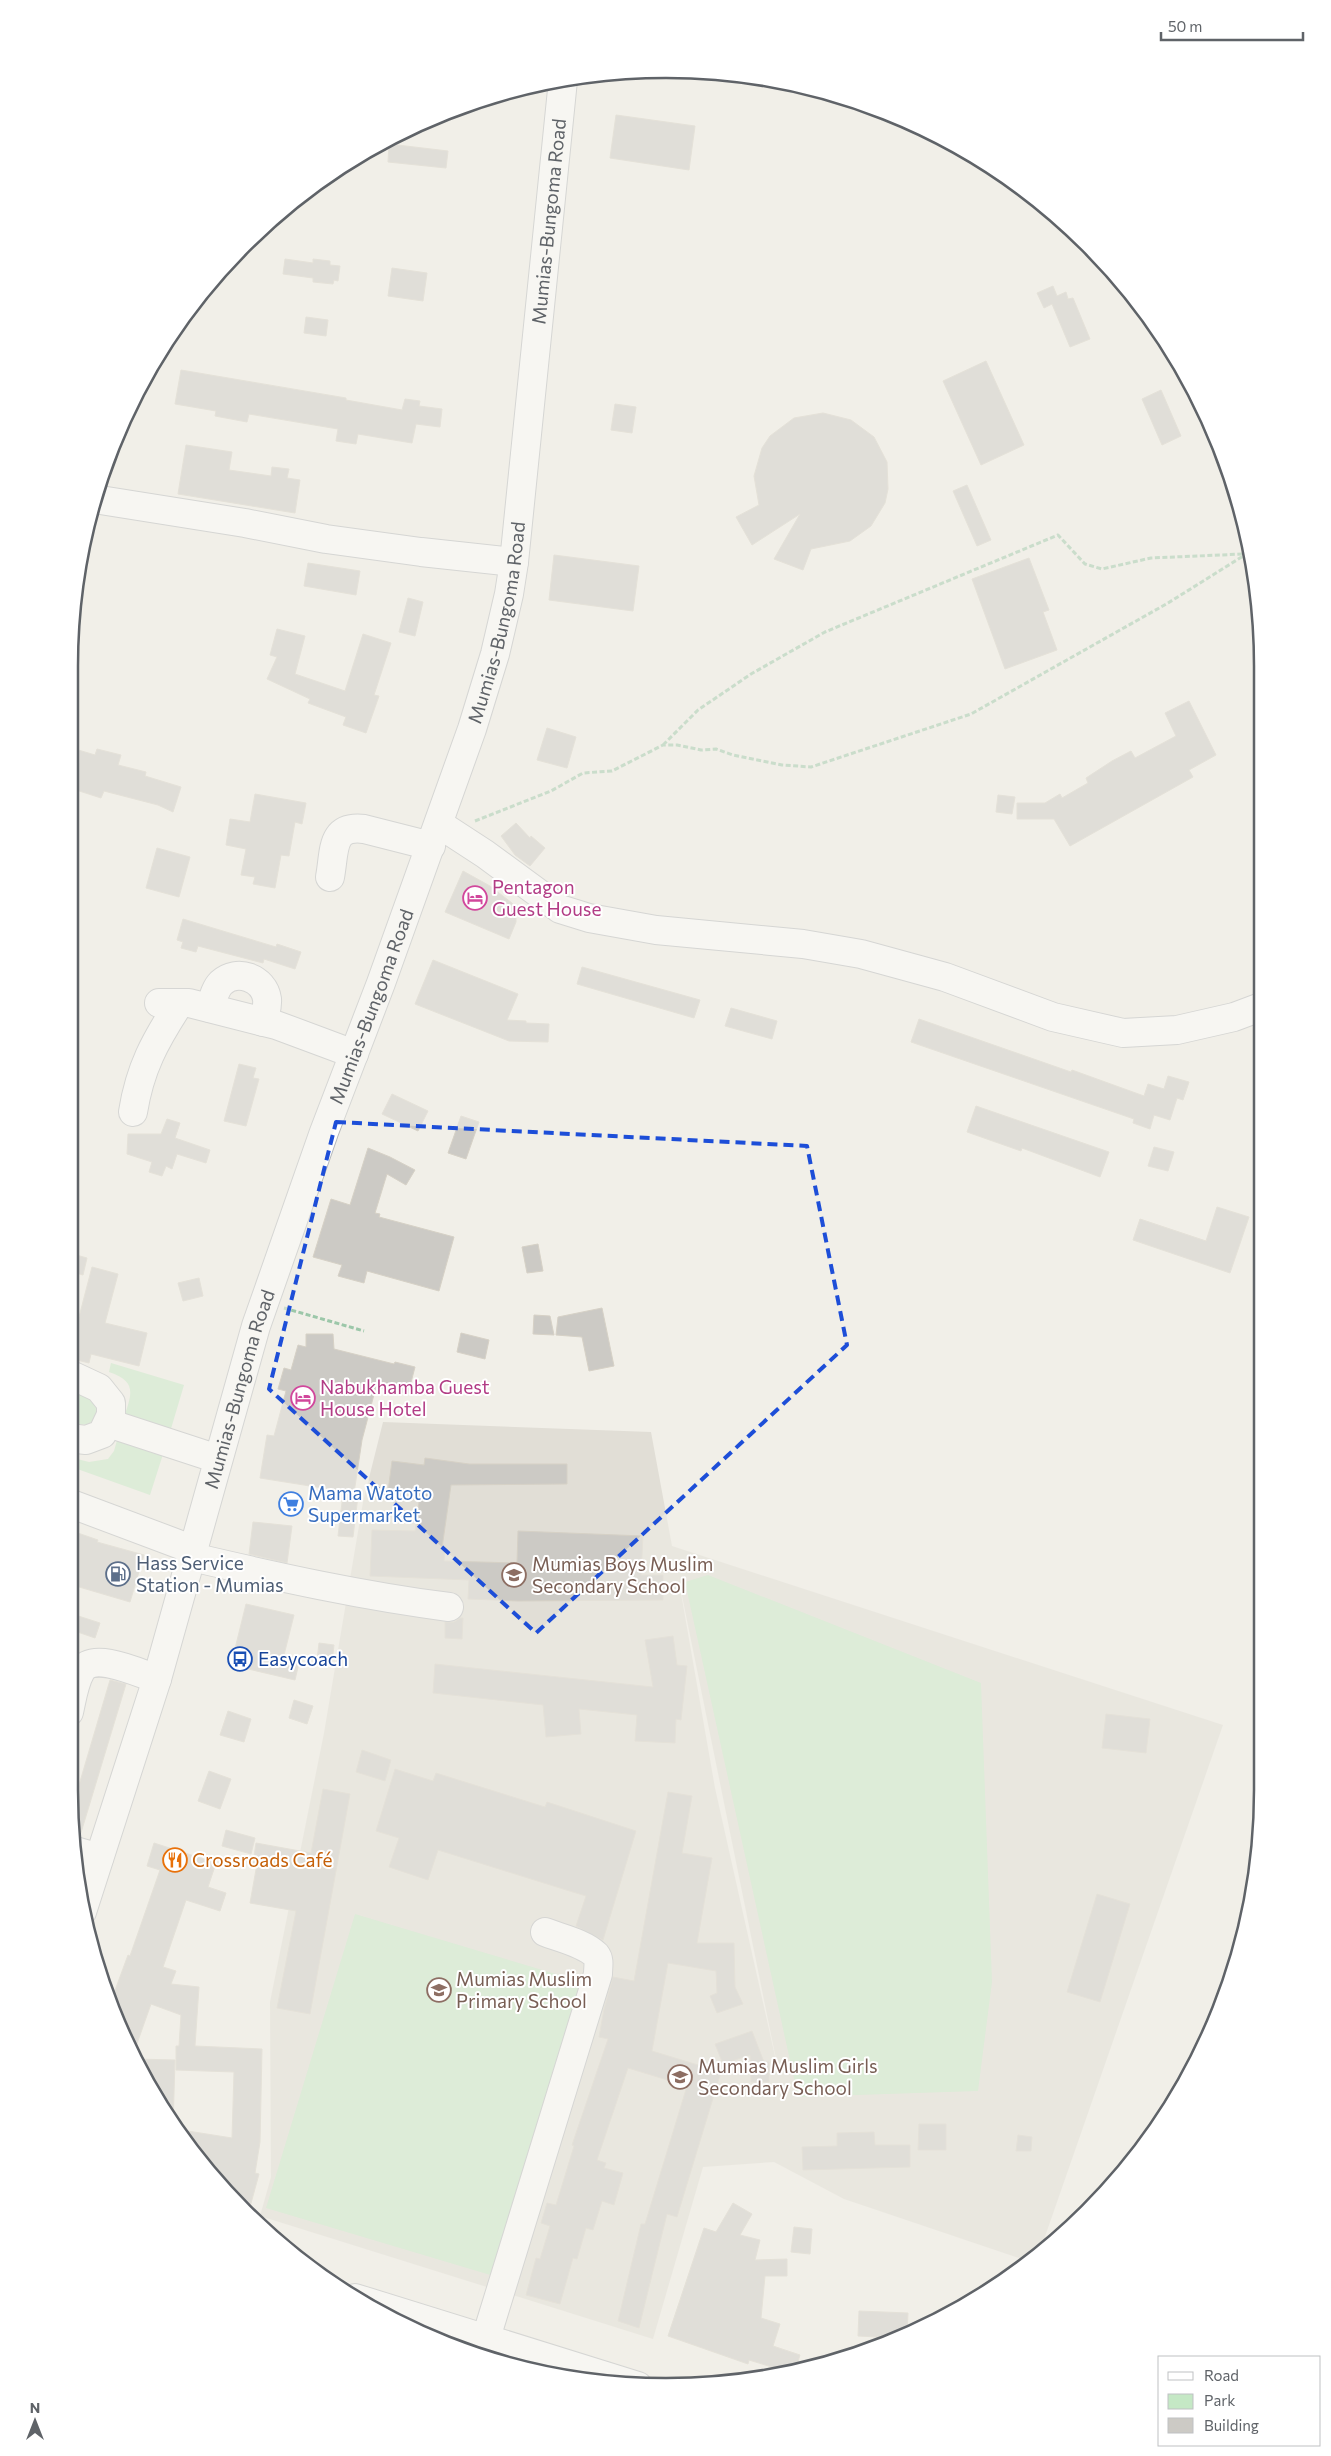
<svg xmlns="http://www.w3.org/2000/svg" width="1331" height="2456" viewBox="0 0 1331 2456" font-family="Commissioner,sans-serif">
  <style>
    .education { fill: #e1ded6; fill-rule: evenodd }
    .green { fill: #c5e8c5 }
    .building { fill: #cccac5; stroke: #d6d1c6 }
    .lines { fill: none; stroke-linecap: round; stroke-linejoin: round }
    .minor-casing { stroke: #b5b8bc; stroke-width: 30 }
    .path { stroke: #9cc7a9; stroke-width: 3; stroke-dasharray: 5 2.5; stroke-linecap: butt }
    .minor { stroke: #fff; stroke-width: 28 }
    .marked { fill: none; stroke: #1d4ed8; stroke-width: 4; stroke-dasharray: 10 6; stroke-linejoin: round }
    .labels { text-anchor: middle; stroke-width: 4; stroke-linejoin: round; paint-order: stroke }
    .street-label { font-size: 19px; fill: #5f6368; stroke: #fff }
    .hotel-label { font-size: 19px; fill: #b23c85; stroke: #fff; text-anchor: start }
    .shop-label { font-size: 19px; fill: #366cbe; stroke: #fff; text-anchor: start }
    .service-label { font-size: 19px; fill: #4e5e75; stroke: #fff; text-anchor: start }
    .education-label { font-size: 19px; fill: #785e54; stroke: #fff; text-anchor: start }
    .transit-label { font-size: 19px; fill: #164399; stroke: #fff; text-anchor: start }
    .food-label { font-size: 19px; fill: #c56008; stroke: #fff; text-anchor: start }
    .rim { fill: none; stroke: #5f6368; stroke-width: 2.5 }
  </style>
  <rect width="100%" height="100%" fill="#f1efe8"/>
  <path class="education" d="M383,1422L651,1432L672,1546L1223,1725L1040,2251L1028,2261L844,2199L774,2162L703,2167L653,2339L260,2216L271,2177L270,2002L324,1733L363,1502ZM678,1576L779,2074L715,1788Z"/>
  <path class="green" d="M111,1363L184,1385L170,1432L124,1417C132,1394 137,1381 109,1372Z
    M69,1386L81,1391L100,1405C95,1424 89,1428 69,1422Z
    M118,1437L164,1451L150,1495L69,1466V1457L89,1462L108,1459L114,1451Z
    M708,1575L981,1683L992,1982L978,2091L798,2097L685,1582Z
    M355,1914L586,1983L497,2277L266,2208Z"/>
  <path class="building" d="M616,115L695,126L689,170L610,158Z
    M389,144L448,151L446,168L388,162Z
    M285,259L313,263V259L330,261V265L340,266L338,281L334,280L333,284L313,282V278L283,274Z
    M392,268L427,273L423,301L388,296Z
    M1053,286L1057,296L1066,292L1068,299L1073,298L1090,339L1070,347L1052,304L1044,308L1037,293Z
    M306,317L328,320L326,336L304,333Z
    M986,361L1024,445L981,465L943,381Z
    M181,370L346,398V400L402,410L405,399L420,401L419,406L442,409L440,427L416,424L412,443L358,434L356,444L336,441L338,429L249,414L247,422L215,416L216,411L175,404Z
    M1161,390L1181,436L1162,445L1142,399Z
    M615,404L636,407L632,433L611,430Z
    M823,413L851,420L874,437L887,462L888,489L885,503L871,526L850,541L811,549L803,570L774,559L800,514L752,545L736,517L759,505L754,476L762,448L770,436L794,418Z
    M186,445L232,452L229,470L271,476L272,467L289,469L287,478L300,480L295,513L178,494Z
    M967,485L991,540L977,546L953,491Z
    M554,555L639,566L633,611L549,600Z
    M1029,558L1049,610L1043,612L1057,650L1005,669L972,579Z
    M308,563L360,571L356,595L304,586Z
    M408,598L423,602L415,636L399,632Z
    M277,629L305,636L295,674L345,691L363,634L391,643L374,695L379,696L366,733L343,725L346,717L308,703L310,699L267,679L277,657L270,655Z
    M1189,701L1216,755L1189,770L1193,777L1070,846L1054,819H1017V803H1045L1060,794L1062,798L1088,783L1086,778L1112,761L1131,751L1135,758L1176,736L1165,713Z
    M547,728L576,737L567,768L537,760Z
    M75,749L95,755L97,749L121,755L118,765L146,772L145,776L181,787L173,812L158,805L104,791L101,798L70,788V769Z
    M255,794L306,803L302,824L295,822L289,856L281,855L275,888L253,884L255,877L241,875L246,849L226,845L230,819L250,822Z
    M998,795L1015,797L1012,814L996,812Z
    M516,823L530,838L531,836L545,848L530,866L515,855L501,836Z
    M157,848L190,857L179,897L146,888Z
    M463,871L490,886L512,903L516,912V922L509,939L445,912Z
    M183,919L276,947L277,944L301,952L295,969L264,959L263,963L198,946L196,952L181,948L183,942L177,940Z
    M433,960L518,994L507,1020L526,1021V1023L549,1024L548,1042L509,1041L415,1004Z
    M582,967L700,1000L694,1018L577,984Z
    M731,1008L777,1021L772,1039L725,1026Z
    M919,1019L1071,1072L1072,1070L1144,1096L1148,1084L1164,1089L1168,1076L1189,1082L1183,1100L1177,1098L1170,1120L1154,1115L1150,1129L1133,1123L1134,1119L911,1042Z
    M239,1064L256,1068L253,1078L259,1079L246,1126L224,1121Z
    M392,1094L428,1111L418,1131L382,1114Z
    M976,1106L1109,1152L1100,1177L1022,1148L1021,1151L967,1132Z
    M461,1116L479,1122L466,1159L448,1153Z
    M167,1119L180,1123L175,1138L210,1150L206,1163L177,1154L172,1169L166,1166L162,1176L149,1172L152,1162L127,1154L128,1134H161Z
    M1154,1147L1174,1152L1168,1171L1148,1166Z
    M368,1148L390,1157L415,1170L406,1185L387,1174L375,1213L380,1214L379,1217L454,1237L439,1291L367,1271L364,1283L338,1276L342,1265L313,1257L331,1199L350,1205Z
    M1217,1207L1249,1217L1230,1273L1133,1240L1140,1219L1206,1241Z
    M538,1244L543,1271L527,1273L522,1247Z
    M69,1253L87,1258L83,1275L69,1271Z
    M92,1267L118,1274L105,1323L147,1333L139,1366L91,1354L89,1363L69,1358V1315L79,1317Z
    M199,1278L203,1296L183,1301L178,1283Z
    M602,1308L614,1366L589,1371L582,1337L556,1335L558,1317Z
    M534,1315L550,1316L554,1335L533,1334Z
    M461,1333L489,1340L485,1359L457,1352Z
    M306,1334H333L334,1349L394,1364L395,1362L415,1367L408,1394L376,1387L362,1440L354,1493L260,1478L267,1435L274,1436L286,1391L278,1389L284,1368L291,1370L298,1345L306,1347Z
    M425,1458L469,1464H567V1484L451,1485L442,1548H445L444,1561L517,1563L518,1531L643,1536L641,1575H663V1600L517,1601L468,1599L469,1580L370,1576L372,1530L415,1531L420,1495L388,1491L392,1461L424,1465Z
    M343,1494L358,1496L353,1537L338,1536Z
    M253,1522L292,1526L287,1563L249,1554Z
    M69,1530L98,1540L97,1542L144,1555L130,1602L69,1584Z
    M246,1604L294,1615L283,1659L299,1663L295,1680L231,1665Z
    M69,1613L100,1623L95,1638L69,1629Z
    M460,1618H463L462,1639L445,1638V1622H454Z
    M673,1636L677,1665L687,1666L681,1720L676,1719L675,1743L635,1741L637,1715L579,1709L581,1734L546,1737L543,1705L433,1693L435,1664L653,1687L645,1640Z
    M319,1643L334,1645L332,1662L317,1660Z
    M110,1680L126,1684L80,1836H73L71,1812Z
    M294,1700L313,1706L307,1724L289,1718Z
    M228,1711L251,1719L244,1742L220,1735Z
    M1106,1714L1150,1719L1146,1753L1102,1748Z
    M362,1750L391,1760L385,1781L356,1772Z
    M395,1769L433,1781L436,1773L545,1807L547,1802L636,1831L603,1940L576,1926L586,1896L563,1889L438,1850L428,1880L389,1867L399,1838L376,1831Z
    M209,1771L231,1779L220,1809L198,1801Z
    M323,1789L350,1794L310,2014L277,2008L296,1911L250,1903L257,1864L253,1863L256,1843L311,1853Z
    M668,1792L692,1796L682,1853L712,1858L697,1943H734L735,1987L743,2004L717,2013L710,1996L717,1993L716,1971L668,1963L652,2051L721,2072L677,2217L667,2214L639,2328L618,2321L641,2224H645L687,2086L628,2068L597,2160L606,2163L604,2168L623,2173L614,2205L602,2201L593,2230L586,2228L577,2259L573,2258L560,2304L526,2295L536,2258L540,2259L550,2226L541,2223L547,2203L556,2205L574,2146L572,2145L608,2039L599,2037L604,2009L613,1977L634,1981Z
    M226,1830L255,1838L251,1854L222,1846Z
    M154,1843L216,1863L208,1887L226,1893L220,1911L186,1900L163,1967L176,1971L171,1984L199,1987L195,2046L262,2049L260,2142L255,2173L259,2174L250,2207L239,2204L192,2154L175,2129L232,2138L234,2072L176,2070V2046H179L181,2015L151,2004L133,2055L110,2004L128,1955L130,1956L160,1870L147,1866Z
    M1097,1894L1130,1904L1100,2002L1067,1992Z
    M752,2031L764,2062H769V2082H751L750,2055L723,2064L715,2044Z
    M135,2059L175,2060L173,2126L149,2089Z
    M919,2124H946V2150H918Z
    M874,2132L875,2145H910V2167L803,2170L802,2147L837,2146V2133Z
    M1018,2135L1032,2137L1031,2151H1016Z
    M733,2203L752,2214L740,2235L760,2240L755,2260L787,2259V2276H765L761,2318L780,2324L773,2346L800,2355L795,2371L788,2372L749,2360L748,2364L668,2336L704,2228L716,2232Z
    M794,2227L812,2229L810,2254L791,2252Z
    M859,2311L908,2313L907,2334L896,2338L858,2336Z"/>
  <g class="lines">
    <g class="minor-casing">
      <g id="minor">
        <path d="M94,499L245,523L326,539L421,552L514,562"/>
        <path d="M439,824L485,854L560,909L589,918L656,930L803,944L861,954L945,977L1053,1017L1123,1033L1177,1030L1234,1017L1258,1008"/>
        <path d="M330,877C335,851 330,825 364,829L431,846"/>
        <path d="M159,1003H189L276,1025L354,1054"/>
        <path d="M210,1008C213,999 215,989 221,983C237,968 264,978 267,999C268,1007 265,1014 263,1022"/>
        <path d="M133,1112C140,1068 155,1041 179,1004"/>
        <path d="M108,1423L218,1459"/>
        <path d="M69,1438L86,1440L102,1434L111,1415V1403L99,1388L69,1374"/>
        <path d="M69,1503L194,1550"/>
        <path d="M192,1557C277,1577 363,1596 449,1607"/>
        <path d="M69,1712C72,1699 74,1683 81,1671C93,1651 139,1673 157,1679"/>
        <path d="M75,1851L99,1858"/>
        <path id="s1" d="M82,1912L157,1679L256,1326L324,1132L381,983L472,729L495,654L509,594L514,562L563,80"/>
        <path d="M355,2298L638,2386"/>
        <path d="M486,2338L598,1974C598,1967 600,1960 596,1955C584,1943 560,1938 545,1932"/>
      </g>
    </g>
    <path class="path" d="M663,745L698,710L751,674L825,632L1058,535L1085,564L1102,569L1151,558L1243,554
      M475,821L551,791L583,773L612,771L663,745H677L701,750L716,749L733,755L782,765L811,767L971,714L1168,603L1248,553
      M284,1308L364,1331"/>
    <use href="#minor" class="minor"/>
  </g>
  <path d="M0 0H1331V2456H0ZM336,1122L807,1146L847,1345L536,1633L269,1389Z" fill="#f1efe8" fill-opacity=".55" fill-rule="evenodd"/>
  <path class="marked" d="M336,1122L807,1146L847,1345L536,1633L269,1389Z"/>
  <defs>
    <g id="hotel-ring" transform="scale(1.25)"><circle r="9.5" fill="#fff" stroke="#d1479c" stroke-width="1.5"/><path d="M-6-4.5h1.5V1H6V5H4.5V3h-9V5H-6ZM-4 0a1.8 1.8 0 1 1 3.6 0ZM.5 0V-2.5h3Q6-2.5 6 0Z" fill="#d1479c"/></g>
    <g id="supermarket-ring" transform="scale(1.25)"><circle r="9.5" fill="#fff" stroke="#3f7fe0" stroke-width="1.5"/><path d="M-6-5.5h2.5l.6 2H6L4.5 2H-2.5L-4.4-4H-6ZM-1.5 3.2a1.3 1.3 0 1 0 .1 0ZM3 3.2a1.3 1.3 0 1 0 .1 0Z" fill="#3f7fe0"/></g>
    <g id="fuel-ring" transform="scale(1.25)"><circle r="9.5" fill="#fff" stroke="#5c6f8a" stroke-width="1.5"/><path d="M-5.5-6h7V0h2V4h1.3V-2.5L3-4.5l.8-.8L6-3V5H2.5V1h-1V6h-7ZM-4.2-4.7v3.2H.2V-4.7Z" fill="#5c6f8a"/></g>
    <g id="school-ring" transform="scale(1.25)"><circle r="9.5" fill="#fff" stroke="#8d6e63" stroke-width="1.5"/><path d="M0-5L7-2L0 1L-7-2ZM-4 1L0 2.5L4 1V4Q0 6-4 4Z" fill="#8d6e63"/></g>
    <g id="bus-ring" transform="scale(1.25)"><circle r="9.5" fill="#fff" stroke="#1a4fb4" stroke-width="1.5"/><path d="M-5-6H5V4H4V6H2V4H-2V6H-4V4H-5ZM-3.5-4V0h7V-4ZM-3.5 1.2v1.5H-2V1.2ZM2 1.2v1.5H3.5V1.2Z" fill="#1a4fb4"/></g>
    <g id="restaurant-ring" transform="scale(1.25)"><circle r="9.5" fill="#fff" stroke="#e8710a" stroke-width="1.5"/><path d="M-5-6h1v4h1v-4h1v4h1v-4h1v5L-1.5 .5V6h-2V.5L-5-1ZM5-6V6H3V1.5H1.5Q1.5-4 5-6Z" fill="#e8710a"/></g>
  </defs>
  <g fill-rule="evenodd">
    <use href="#hotel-ring" x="475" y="898"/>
    <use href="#hotel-ring" x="303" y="1398"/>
    <use href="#supermarket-ring" x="291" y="1504"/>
    <use href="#fuel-ring" x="118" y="1574"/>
    <use href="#school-ring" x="514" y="1575"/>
    <use href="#bus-ring" x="240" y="1659"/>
    <use href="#restaurant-ring" x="175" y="1860"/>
    <use href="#school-ring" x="439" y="1990"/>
    <use href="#school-ring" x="680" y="2077"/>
  </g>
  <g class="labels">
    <g class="street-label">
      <text dy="7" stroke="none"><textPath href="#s1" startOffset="1761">Mumias-Bungoma Road</textPath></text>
      <text dy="7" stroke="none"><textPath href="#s1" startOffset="1356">Mumias-Bungoma Road</textPath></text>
      <text dy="7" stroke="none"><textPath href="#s1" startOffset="951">Mumias-Bungoma Road</textPath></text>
      <text dy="7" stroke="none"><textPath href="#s1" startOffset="546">Mumias-Bungoma Road</textPath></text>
    </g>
    <g class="hotel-label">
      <text x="492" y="894">Pentagon<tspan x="492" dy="22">Guest House</tspan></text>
      <text x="320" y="1394">Nabukhamba Guest<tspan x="320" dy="22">House Hotel</tspan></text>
    </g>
    <g class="shop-label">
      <text x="308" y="1500">Mama Watoto<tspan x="308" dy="22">Supermarket</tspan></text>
    </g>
    <g class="service-label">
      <text x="136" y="1570">Hass Service<tspan x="136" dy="22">Station - Mumias</tspan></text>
    </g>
    <g class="education-label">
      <text x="532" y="1571">Mumias Boys Muslim<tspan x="532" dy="22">Secondary School</tspan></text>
      <text x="456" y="1986">Mumias Muslim<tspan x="456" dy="22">Primary School</tspan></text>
      <text x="698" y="2073">Mumias Muslim Girls<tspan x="698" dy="22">Secondary School</tspan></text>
    </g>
    <g class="transit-label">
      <text x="258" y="1666">Easycoach</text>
    </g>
    <g class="food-label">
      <text x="192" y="1867">Crossroads Café</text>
    </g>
  </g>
  <path d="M0 0H1331V2456H0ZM666 78H666A588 588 0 0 1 1254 666V1790A588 588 0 0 1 666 2378H666A588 588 0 0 1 78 1790V666A588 588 0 0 1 666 78Z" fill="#fff" fill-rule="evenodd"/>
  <path class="rim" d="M666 78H666A588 588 0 0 1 1254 666V1790A588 588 0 0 1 666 2378H666A588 588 0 0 1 78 1790V666A588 588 0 0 1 666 78Z"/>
  <rect x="1158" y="2356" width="162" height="90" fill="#ffffff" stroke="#bfc1c3"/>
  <rect x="1168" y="2372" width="25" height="8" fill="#ffffff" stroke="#bfc1c3"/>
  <text x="1204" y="2381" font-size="15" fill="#5f6368">Road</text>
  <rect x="1168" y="2394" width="25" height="15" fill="#c5e8c5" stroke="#bfc1c3"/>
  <text x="1204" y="2406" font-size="15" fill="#5f6368">Park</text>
  <rect x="1168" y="2418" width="25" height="15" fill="#cccac5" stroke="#bfc1c3"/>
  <text x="1204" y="2431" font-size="15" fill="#5f6368">Building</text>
  <g transform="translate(35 2421)" stroke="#ffffff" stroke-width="4" paint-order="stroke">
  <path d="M0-4L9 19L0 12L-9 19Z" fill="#5f6368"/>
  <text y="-8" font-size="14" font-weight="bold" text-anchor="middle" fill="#5f6368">N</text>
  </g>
  <path d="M1161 32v8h142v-8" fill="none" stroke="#5f6368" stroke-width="2.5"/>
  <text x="1168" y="32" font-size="15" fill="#5f6368" stroke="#ffffff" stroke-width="4" paint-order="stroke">50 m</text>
</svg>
